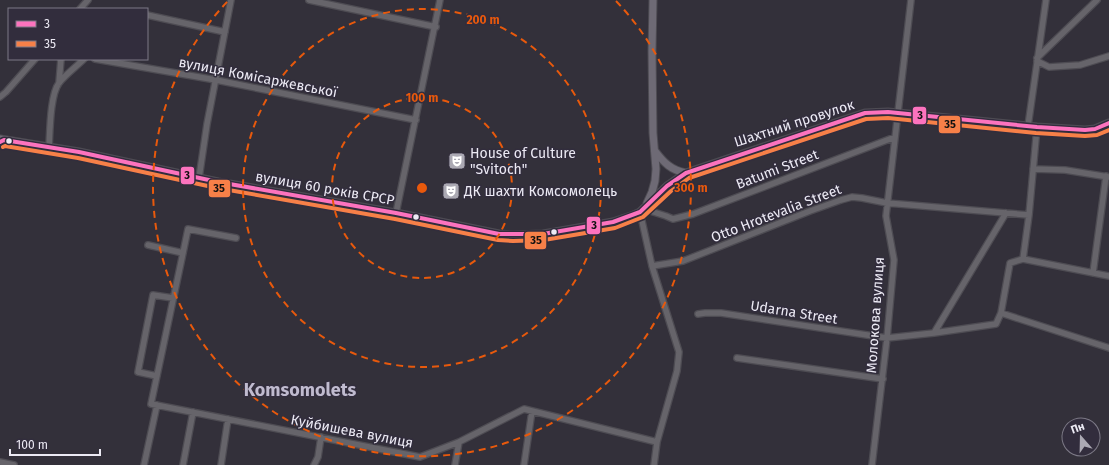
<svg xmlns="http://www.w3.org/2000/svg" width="1109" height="465" viewBox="0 0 1109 465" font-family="'Fira Sans',sans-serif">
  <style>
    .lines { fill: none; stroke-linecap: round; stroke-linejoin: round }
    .street-casing { stroke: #4e4c53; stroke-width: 8 }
    .secondary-casing { stroke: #4e4c53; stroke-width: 9 }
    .street { stroke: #66646a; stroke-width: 5.5 }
    .secondary { stroke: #6e6a75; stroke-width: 7 }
    .bus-1-casing { stroke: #322d3d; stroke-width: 7 }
    .bus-2-casing { stroke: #322d3d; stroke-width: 7 }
    .bus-1 { stroke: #fc73be; stroke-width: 4 }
    .bus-2 { stroke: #f78048; stroke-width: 4 }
    .ring { fill: none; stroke: #e8590c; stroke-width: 2; stroke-dasharray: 7 5 }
    .bus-dot { fill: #eceaf4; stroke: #322d3d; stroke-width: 1.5 }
    .labels { text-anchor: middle; stroke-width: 3; stroke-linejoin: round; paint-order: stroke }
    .street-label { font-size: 14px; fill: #eceaf4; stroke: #322d3d }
    .poi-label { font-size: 14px; fill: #eceaf4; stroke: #322d3d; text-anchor: start }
    .district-label { font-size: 18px; font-weight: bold; fill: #c0bbcf; stroke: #322d3d }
    .centre { fill: #e8590c; stroke: #322d3d; stroke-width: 2 }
    .ring-label { font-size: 12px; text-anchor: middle; font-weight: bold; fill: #e8590c; stroke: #322d3d; stroke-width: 3; stroke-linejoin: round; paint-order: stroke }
    .line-badge { stroke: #322d3d; stroke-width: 1.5 }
    .pale-badge-label { font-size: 11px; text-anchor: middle; font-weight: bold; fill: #111 }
  </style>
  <rect width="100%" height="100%" fill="#33303a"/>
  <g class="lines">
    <g class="street-casing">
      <path id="street" d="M309,0L436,27
        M80,9L88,0
        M147,15L225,32
        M1037,58L1097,0
        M95,59L216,80L416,120
        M1037,61L1049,67L1080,65L1109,56
        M59,83L61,59
        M0,97L6,92L35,59
        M1028,126L1046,0
        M1037,127L1029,215L1023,259L1109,276
        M49,147C50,131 50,95 59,83C66,74 76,67 84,59
        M1033,169L1065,170L1109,177
        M199,178L207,124L231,0
        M644,209L666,216L673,219L693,214L895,137
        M396,213L440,0
        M148,245L183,253L188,229L236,238
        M183,253L151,404L420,457L459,442L524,409L657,442L677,371L679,352L652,266L640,212
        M652,266L683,261L810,211L841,200L852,197L862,198L887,203L1029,215
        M1093,273L1106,176
        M1001,313L1109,348
        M698,314L705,313H721L887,338L934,333L1006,213
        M934,333L996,324L1001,313L1010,263L1023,259
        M737,358L883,379
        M157,376L138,372L153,295L173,298
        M0,462L14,465
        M144,465L157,405
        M183,465L193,412
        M221,465L228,419
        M314,465L318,457L321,437
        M455,465L459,442
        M524,465L532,411
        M654,465L657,442
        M872,465L887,338L894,260L886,216L911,0"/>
    </g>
    <g class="secondary-casing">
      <path id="secondary" d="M0,139L79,152L218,182L396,213L499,234L513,235L543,234L555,232L613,222L631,216L640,212L667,186L686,173L865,113L888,112L1037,127L1085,130L1095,129L1109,123
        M655,151C664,163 671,170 686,173
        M647,203L652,192L655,181L656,169L653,133L652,51L653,0"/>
    </g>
    <use href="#street" class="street"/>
    <use href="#secondary" class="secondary"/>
    <g class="bus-1-casing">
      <path id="bus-1" d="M0,142L4,140L79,152L218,182L396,213L499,234H543L613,222L640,212L667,186L686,173L865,113L888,112L1037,127L1085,130L1095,129L1109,123"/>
    </g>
    <g class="bus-2-casing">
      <path id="bus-2" d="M3,147L5,146L78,158L217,188L395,219L498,240L513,241L544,240L615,228L643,217L671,191L689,178L866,119L888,118L1036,133L1085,136L1097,135L1109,130"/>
    </g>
    <use href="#bus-1" class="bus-1"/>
    <use href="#bus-2" class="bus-2"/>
  </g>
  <g class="ring">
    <circle cx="422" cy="188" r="90"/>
    <circle cx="422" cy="188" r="179"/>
    <path d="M616 1A269 269 0 1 1 228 1"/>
  </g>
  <defs>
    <g id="theatre-square" transform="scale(0.9)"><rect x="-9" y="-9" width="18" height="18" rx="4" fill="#aba9b3" stroke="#322d3d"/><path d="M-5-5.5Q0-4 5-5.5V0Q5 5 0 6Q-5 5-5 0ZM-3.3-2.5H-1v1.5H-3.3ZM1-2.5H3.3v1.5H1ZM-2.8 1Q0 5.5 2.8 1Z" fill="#fff"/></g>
  </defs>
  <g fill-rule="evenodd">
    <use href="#theatre-square" x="457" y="161"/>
    <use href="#theatre-square" x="451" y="191"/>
  </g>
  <g class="bus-dot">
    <circle cx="9" cy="141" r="3.5"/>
    <circle cx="416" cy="217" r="3.5"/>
    <circle cx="554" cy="232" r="3.5"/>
  </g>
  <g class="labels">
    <g class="street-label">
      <text transform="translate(258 77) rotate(11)" y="5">вулиця Комісаржевської</text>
      <text transform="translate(794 123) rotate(-18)" y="5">Шахтний провулок</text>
      <text transform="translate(777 169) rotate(-21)" y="5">Batumi Street</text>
      <text transform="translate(325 188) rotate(10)" y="5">вулиця 60 років СРСР</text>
      <text transform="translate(776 213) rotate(-21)" y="5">Otto Hrotevalia Street</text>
      <text transform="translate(794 312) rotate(9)" y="5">Udarna Street</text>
      <text transform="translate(875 315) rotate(-86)" y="5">Молокова вулиця</text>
      <text transform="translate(352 431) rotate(11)" y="5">Куйбишева вулиця</text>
    </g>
    <g class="poi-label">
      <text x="470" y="158">House of Culture<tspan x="470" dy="16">"Svitoch"</tspan></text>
      <text x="464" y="196">ДК шахти Комсомолець</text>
    </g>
    <g class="district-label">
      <text x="300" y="396">Komsomolets</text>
    </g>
  </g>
  <circle cx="422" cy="188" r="6" class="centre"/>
  <g class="ring-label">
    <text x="483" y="24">200 m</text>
    <text x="422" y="102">100 m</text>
    <text x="691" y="192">300 m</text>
  </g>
  <g class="line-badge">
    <rect x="912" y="106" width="15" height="19" rx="4" fill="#fc73be"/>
    <rect x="938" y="115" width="23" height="19" rx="4" fill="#f78048"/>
    <rect x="180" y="166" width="15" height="19" rx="4" fill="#fc73be"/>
    <rect x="208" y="179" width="23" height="19" rx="4" fill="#f78048"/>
    <rect x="586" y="216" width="15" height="19" rx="4" fill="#fc73be"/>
    <rect x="524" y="231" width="23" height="19" rx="4" fill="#f78048"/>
  </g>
  <g class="pale-badge-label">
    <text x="920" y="119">3</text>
    <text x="950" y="128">35</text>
    <text x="187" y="179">3</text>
    <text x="219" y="192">35</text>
    <text x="594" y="229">3</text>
    <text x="536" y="244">35</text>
  </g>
  <rect x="8" y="8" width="140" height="52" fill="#322d3d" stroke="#7c7986"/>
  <rect x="16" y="21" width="20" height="6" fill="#fc73be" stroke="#7c7986"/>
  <text x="44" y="28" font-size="12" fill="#eceaf4">3</text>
  <rect x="16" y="41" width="20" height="6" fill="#f78048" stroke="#7c7986"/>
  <text x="44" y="48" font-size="12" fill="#eceaf4">35</text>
  <g transform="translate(1081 437) rotate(340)"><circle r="19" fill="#322d3d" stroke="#7c7986"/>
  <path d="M0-3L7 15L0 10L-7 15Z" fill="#aba9b3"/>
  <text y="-6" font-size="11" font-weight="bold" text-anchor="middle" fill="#eceaf4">Пн</text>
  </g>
  <path d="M10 449v6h90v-6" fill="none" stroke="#eceaf4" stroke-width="2"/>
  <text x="16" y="449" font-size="12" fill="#eceaf4" stroke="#322d3d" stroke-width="3" paint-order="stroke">100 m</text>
</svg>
